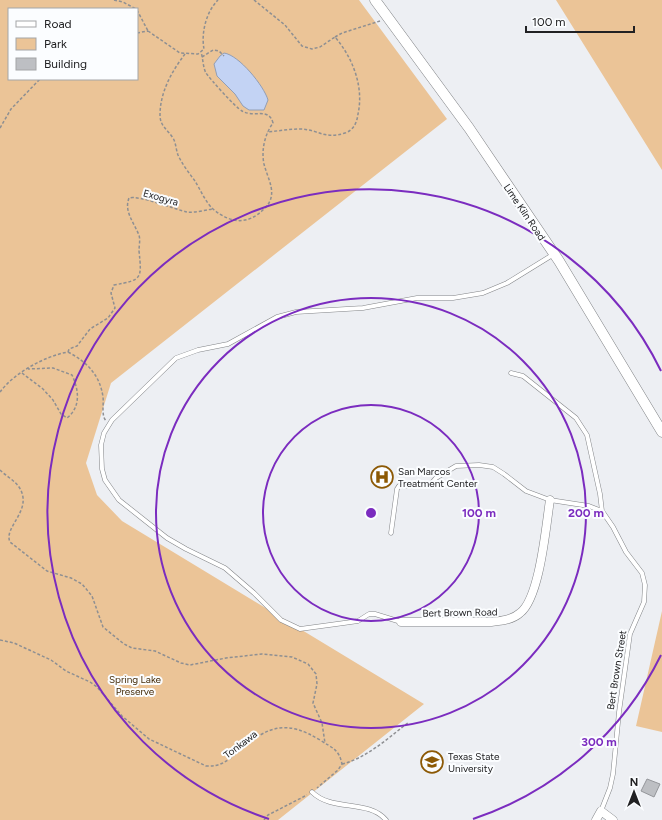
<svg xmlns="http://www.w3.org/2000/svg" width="662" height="820" viewBox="0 0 662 820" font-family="Figtree,sans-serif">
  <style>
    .green { fill: #ebc497; fill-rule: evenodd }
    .water { fill: #c3d3f4; stroke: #929eb5 }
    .building { fill: #bdbfc3; stroke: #94969a }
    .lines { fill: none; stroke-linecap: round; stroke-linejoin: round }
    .service-casing { stroke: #828487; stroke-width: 5 }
    .minor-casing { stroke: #828487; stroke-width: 9 }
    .tertiary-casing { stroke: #828487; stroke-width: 11 }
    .path { stroke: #8e8f92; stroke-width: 1.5; stroke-dasharray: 3 2; stroke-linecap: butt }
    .service { stroke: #fff; stroke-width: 4 }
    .minor { stroke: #fff; stroke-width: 8 }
    .tertiary { stroke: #fff; stroke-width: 10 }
    .ring { fill: none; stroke: #7b2cbf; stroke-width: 2 }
    .labels { text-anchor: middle; stroke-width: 4; stroke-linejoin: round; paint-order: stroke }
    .street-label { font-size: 10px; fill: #212123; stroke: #fbfdff }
    .poi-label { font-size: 10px; fill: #212123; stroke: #fbfdff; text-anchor: start }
    .park-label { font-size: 10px; fill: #452c09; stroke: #fbfdff }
    .centre { fill: #7b2cbf; stroke: #fbfdff; stroke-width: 2 }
    .ring-label { font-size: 12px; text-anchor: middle; font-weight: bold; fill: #7b2cbf; stroke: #fbfdff; stroke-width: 4; stroke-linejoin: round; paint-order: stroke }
  </style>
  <rect width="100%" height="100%" fill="#edeff3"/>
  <path class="green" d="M0,0H359L447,119L111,383L86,463L97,495L122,521L424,704L278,820H0ZM9,9H137V79H9Z
    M556,0H662V170Z
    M662,611V732L636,726Z"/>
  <path class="water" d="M224,53C239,55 264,86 268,100L264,110H249L243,106L235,94L217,76L214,64L220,56Z"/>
  <path class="building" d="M647,779L660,784L654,797L641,791Z"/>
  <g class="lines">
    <g class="service-casing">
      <path id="service" d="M511,373L523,376L576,418L587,435L600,494L602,511
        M391,533L397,489L399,486L430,485L436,478L456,466L479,465L493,467L504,474L526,491L550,500L589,506L602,511L613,527L626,552L642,573L645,585L644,602L630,634L619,712L613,774L610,788L601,811
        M401,622L375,614H369L358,621L344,623L300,629L281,620L254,593L225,568L186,549L167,538L119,500L105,480L102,469L101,445L104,433L112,420L176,358L198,350L228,344L277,317L296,312L363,308L417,298H453L483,293L507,283L554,254
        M312,792C332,812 368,799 386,820"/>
    </g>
    <g class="minor-casing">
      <path id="minor" d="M401,622H491C501,621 512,620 520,613C540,598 546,525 550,500
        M596,820L601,811L613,820"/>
    </g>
    <g class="tertiary-casing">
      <path id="tertiary" d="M375,0L469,128L559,261L662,432"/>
    </g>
    <path class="path" d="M114,0L123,2L136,9
      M254,0L285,25L302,46L312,49L320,47L335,37C353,58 364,87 358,114C357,122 354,130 345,133C325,140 317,129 300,129C289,129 278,131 267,132
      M137,10L148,31
      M148,31L180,53L198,54L204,49C201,33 206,12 218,0
      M137,33L148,31
      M335,37L342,33L380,21
      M185,54C172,71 160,92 160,115C160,126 167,129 173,138C176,143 176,150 178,155C182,164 189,173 195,181C200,189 206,203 213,209C231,224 248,225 264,209C279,195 268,180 264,164C261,150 265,134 273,123C269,107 254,118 242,111C236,108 210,79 206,73C203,68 203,58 201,52
      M202,57L213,50L219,51L224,56
      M0,128L11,109L40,79
      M68,352L69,349L77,346L90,329L108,318L115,308L111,293L114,285C142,280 142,279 139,251C139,245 141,238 138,233C133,221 124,211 129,198C139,195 174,209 187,212C195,213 205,210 213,209
      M68,352C87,362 100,375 103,397C104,404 101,415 106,421
      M22,373L43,389L53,400L61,414L67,418C81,407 79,390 72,375L53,368L28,369
      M0,392C14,373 45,356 68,352
      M0,470C6,476 14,480 19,487C34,510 3,527 10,542L47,571L71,578L82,584L92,596L103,627L124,644L132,648L155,651L181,663L190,665L226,658L262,654L292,657L308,664L316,674L317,684L313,703L322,723L325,743
      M0,640L14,643L51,660L66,671L90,682L97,687L122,716L149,739L206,766C221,767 229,760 240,750C269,725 287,720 320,740C332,748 339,749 342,764L338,770L317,788
      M342,764C367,758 388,738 409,722
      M264,820L268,815L307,795"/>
    <use href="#service" class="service"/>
    <use href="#minor" class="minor"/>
    <use href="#tertiary" class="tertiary"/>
  </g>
  <g class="ring">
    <circle cx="371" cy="513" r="108"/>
    <circle cx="371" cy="513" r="215"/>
    <path d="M661 655A323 323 0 0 1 473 819M269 819A323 323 0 1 1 661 371"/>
  </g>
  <defs>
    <g id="hospital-ring" transform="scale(1.15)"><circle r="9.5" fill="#fbfdff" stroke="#8c5905" stroke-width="1.5"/><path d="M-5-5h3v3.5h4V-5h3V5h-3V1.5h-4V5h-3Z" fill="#8c5905"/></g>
    <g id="university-ring" transform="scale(1.15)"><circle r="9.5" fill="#fbfdff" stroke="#8c5905" stroke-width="1.5"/><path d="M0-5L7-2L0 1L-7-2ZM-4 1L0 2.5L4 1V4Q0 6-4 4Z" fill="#8c5905"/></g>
  </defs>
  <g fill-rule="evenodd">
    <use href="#hospital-ring" x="382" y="477"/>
    <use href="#university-ring" x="432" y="762"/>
  </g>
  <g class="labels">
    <g class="street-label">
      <text transform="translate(161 197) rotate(16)" y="4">Exogyra</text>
      <text transform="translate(525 212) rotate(56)" y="4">Lime Kiln Road</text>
      <text transform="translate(460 612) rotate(-1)" y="4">Bert Brown Road</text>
      <text transform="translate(616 670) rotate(-81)" y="4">Bert Brown Street</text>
      <text transform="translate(240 744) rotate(-37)" y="4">Tonkawa</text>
    </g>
    <g class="poi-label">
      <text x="398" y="475">San Marcos<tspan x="398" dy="12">Treatment Center</tspan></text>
      <text x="448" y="760">Texas State<tspan x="448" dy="12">University</tspan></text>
    </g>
    <g class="park-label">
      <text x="135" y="683">Spring Lake<tspan x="135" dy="12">Preserve</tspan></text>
    </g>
  </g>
  <circle cx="371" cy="513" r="6" class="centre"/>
  <g class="ring-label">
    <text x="479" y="517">100 m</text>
    <text x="586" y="517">200 m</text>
    <text x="599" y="746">300 m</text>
  </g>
  <rect x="8" y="8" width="130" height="72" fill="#fbfdff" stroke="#a4a5a7"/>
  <rect x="16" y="21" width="20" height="6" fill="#ffffff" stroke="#a4a5a7"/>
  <text x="44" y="28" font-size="12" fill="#212123">Road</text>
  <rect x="16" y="38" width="20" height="12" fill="#ebc497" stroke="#a4a5a7"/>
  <text x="44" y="48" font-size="12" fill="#212123">Park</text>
  <rect x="16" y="58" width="20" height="12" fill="#bdbfc3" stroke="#a4a5a7"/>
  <text x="44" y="68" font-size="12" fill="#212123">Building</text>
  <g transform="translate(634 792)" stroke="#fbfdff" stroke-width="3" paint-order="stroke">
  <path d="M0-3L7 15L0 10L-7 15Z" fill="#212123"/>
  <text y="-6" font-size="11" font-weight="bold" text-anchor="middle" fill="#212123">N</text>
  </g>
  <path d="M526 26v6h108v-6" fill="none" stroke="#212123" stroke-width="2"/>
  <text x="532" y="26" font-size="12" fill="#212123" stroke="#fbfdff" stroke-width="3" paint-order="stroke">100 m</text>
</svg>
